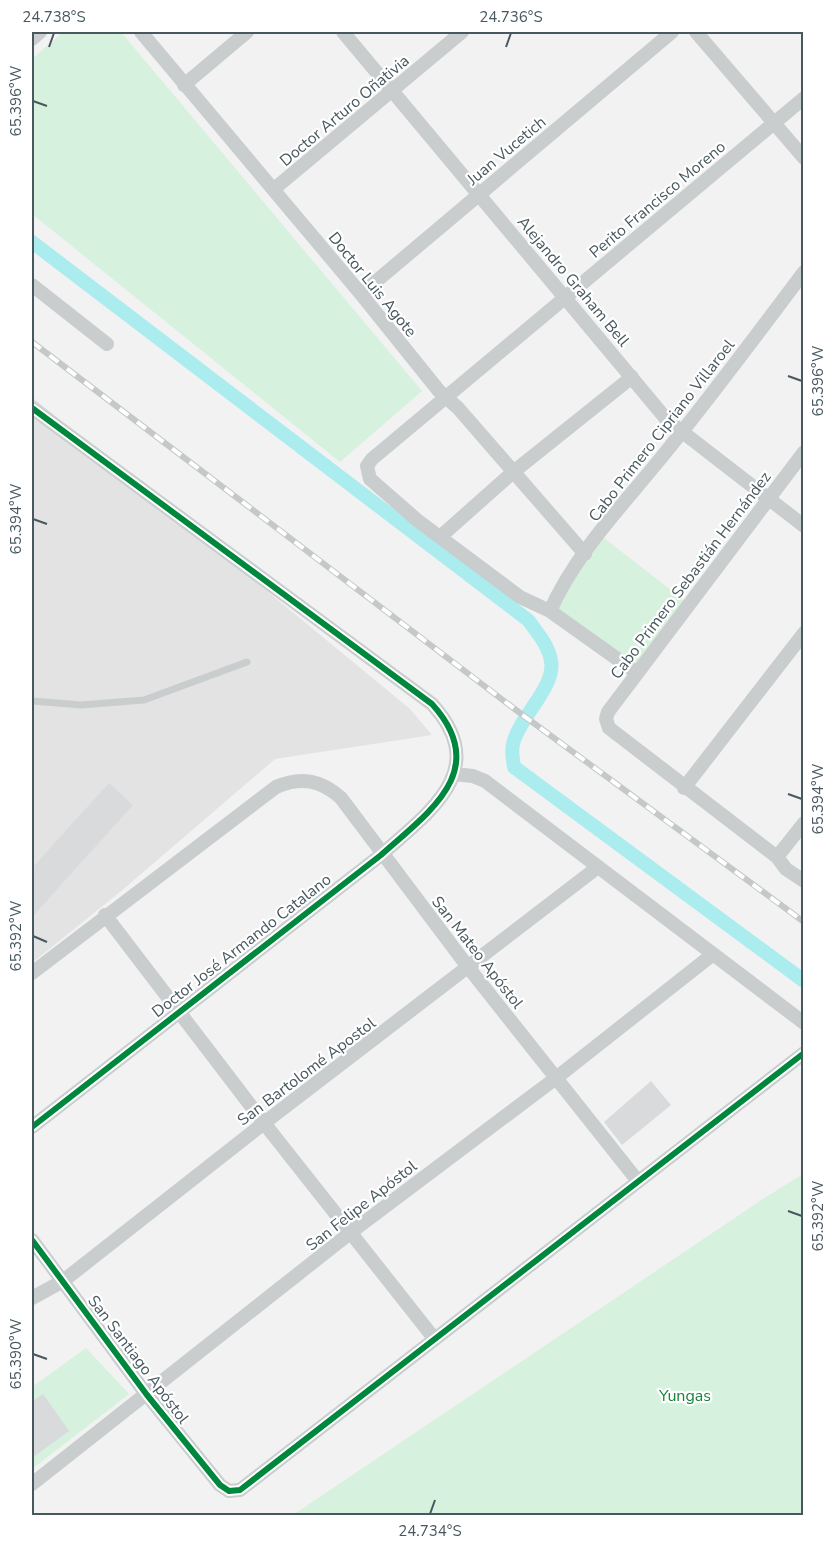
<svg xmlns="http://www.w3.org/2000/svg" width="835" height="1547" viewBox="0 0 835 1547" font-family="'Nunito Sans',sans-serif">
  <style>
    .education { fill: #e4e3e4 }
    .green { fill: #d6f1dd }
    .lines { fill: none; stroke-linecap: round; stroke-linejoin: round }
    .canal { stroke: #abecef; stroke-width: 14 }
    .building { fill: #d8dadb }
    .lane { stroke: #c9cdce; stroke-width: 7 }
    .street { stroke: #c9cdce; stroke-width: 14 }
    .rail-casing { stroke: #c5c8c8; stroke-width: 6 }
    .rail { stroke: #fff; stroke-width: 4; stroke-dasharray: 11; stroke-linecap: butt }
    .cycleway-casing { stroke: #fff; stroke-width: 10 }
    .cycleway { stroke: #00873e; stroke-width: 6 }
    .ticks { fill: none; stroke: #48585f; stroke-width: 2 }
    .labels { text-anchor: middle; stroke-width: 4.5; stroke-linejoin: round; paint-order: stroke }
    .street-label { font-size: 16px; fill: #48585f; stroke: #fff }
    .park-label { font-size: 16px; fill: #16833a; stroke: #fff }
    .neatline { fill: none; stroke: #48585f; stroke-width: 2 }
    .ticks-label { font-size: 15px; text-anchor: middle; fill: #48585f }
  </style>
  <rect width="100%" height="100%" fill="#f2f2f2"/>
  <path class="education" d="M32,397L410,709L432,735L275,759L120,892L32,963Z"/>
  <path class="green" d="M63,32H121L422,391L340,462L32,214V59Z
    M600,535L689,604L637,673L550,611Z
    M803,1174V1515H293L766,1197Z
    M86,1348L129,1394L32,1469V1387Z"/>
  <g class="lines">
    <path class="canal" d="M32,242L528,620C537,632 549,646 551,661C556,687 519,717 513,744C511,751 513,760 514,767L804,981"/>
  </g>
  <path class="building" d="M109,783L133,805L32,917V868Z
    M651,1081L671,1105L622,1145L604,1122Z
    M43,1394L69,1431L32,1458V1402Z"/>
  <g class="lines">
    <path class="lane" d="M32,701L81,705L144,700L247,662"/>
    <path class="street" d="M141,32L361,294L439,391L458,408L585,554
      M343,32L667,420L804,526
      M696,32L804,158
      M32,39L40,32
      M184,85L247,32
      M274,189L462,32
      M32,285L107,344
      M361,294L672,32
      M32,408L432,704C492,770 429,812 381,855L32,1127
      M804,452L608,712L606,719L609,728L777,857L786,869L804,881
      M440,537L512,473L632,377
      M550,611C576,552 625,503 665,453C713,394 758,333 804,272
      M637,673L550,611L520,597L417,520L370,479L367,466L372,459L804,98
      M454,774L473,776L485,781L804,1023
      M684,788L804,633
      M777,857L804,823
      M105,915L264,1123L433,1337
      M32,973L276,787C301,776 321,780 341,798L468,967L637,1180
      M32,1240L147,1395L220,1485L229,1491L240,1490L804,1053
      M32,1298L63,1281L264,1123L598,867
      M32,1484L350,1233L556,1078L712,955"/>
    <g class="rail-casing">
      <path id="rail" d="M32,342L520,713L804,922"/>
    </g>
    <use href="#rail" class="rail"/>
    <g class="cycleway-casing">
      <path id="cycleway" d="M32,408L432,704C492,770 429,812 381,855L32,1127
        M32,1240L147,1395L220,1485L229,1491L240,1490L804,1053"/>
    </g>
    <use href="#cycleway" class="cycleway"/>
  </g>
  <path class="ticks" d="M49,47L54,33M506,47L511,33M33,101L47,106M788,376L802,381M33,519L47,524M788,794L802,799M33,936L47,942M788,1211L802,1216M33,1354L47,1359M430,1514L435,1500"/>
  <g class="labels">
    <g class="street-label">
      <text transform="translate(344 110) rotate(-40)" y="6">Doctor Arturo Oñativia</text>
      <text transform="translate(506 150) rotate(-40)" y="6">Juan Vucetich</text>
      <text transform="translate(657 199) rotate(-40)" y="6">Perito Francisco Moreno</text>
      <text transform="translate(574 281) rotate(50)" y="6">Alejandro Graham Bell</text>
      <text transform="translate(373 284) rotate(51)" y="6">Doctor Luis Agote</text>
      <text transform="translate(661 430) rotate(-52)" y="6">Cabo Primero Cipriano Villaroel</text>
      <text transform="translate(690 575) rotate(-53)" y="6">Cabo Primero Sebastián Hernández</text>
      <text transform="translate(241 945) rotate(-38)" y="6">Doctor José Armando Catalano</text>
      <text transform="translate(478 952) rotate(52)" y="6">San Mateo Apóstol</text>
      <text transform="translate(306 1071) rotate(-37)" y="6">San Bartolomé Apostol</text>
      <text transform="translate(361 1205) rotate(-38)" y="6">San Felipe Apóstol</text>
      <text transform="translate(139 1359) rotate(53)" y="6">San Santiago Apóstol</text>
    </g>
    <g class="park-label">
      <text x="685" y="1401">Yungas</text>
    </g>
  </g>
  <rect width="835" height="1547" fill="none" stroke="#ffffff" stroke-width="66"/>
  <rect x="33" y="33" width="769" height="1481" class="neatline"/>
  <g class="ticks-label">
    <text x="54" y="22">24.738°S</text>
    <text x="511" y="22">24.736°S</text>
    <text transform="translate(16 101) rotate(-90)" y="5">65.396°W</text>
    <text transform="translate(818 381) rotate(-90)" y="5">65.396°W</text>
    <text transform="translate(16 519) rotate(-90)" y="5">65.394°W</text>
    <text transform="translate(818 799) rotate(-90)" y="5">65.394°W</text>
    <text transform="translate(16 936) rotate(-90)" y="5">65.392°W</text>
    <text transform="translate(818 1216) rotate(-90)" y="5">65.392°W</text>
    <text transform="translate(16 1354) rotate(-90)" y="5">65.390°W</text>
    <text x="430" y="1536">24.734°S</text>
  </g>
</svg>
